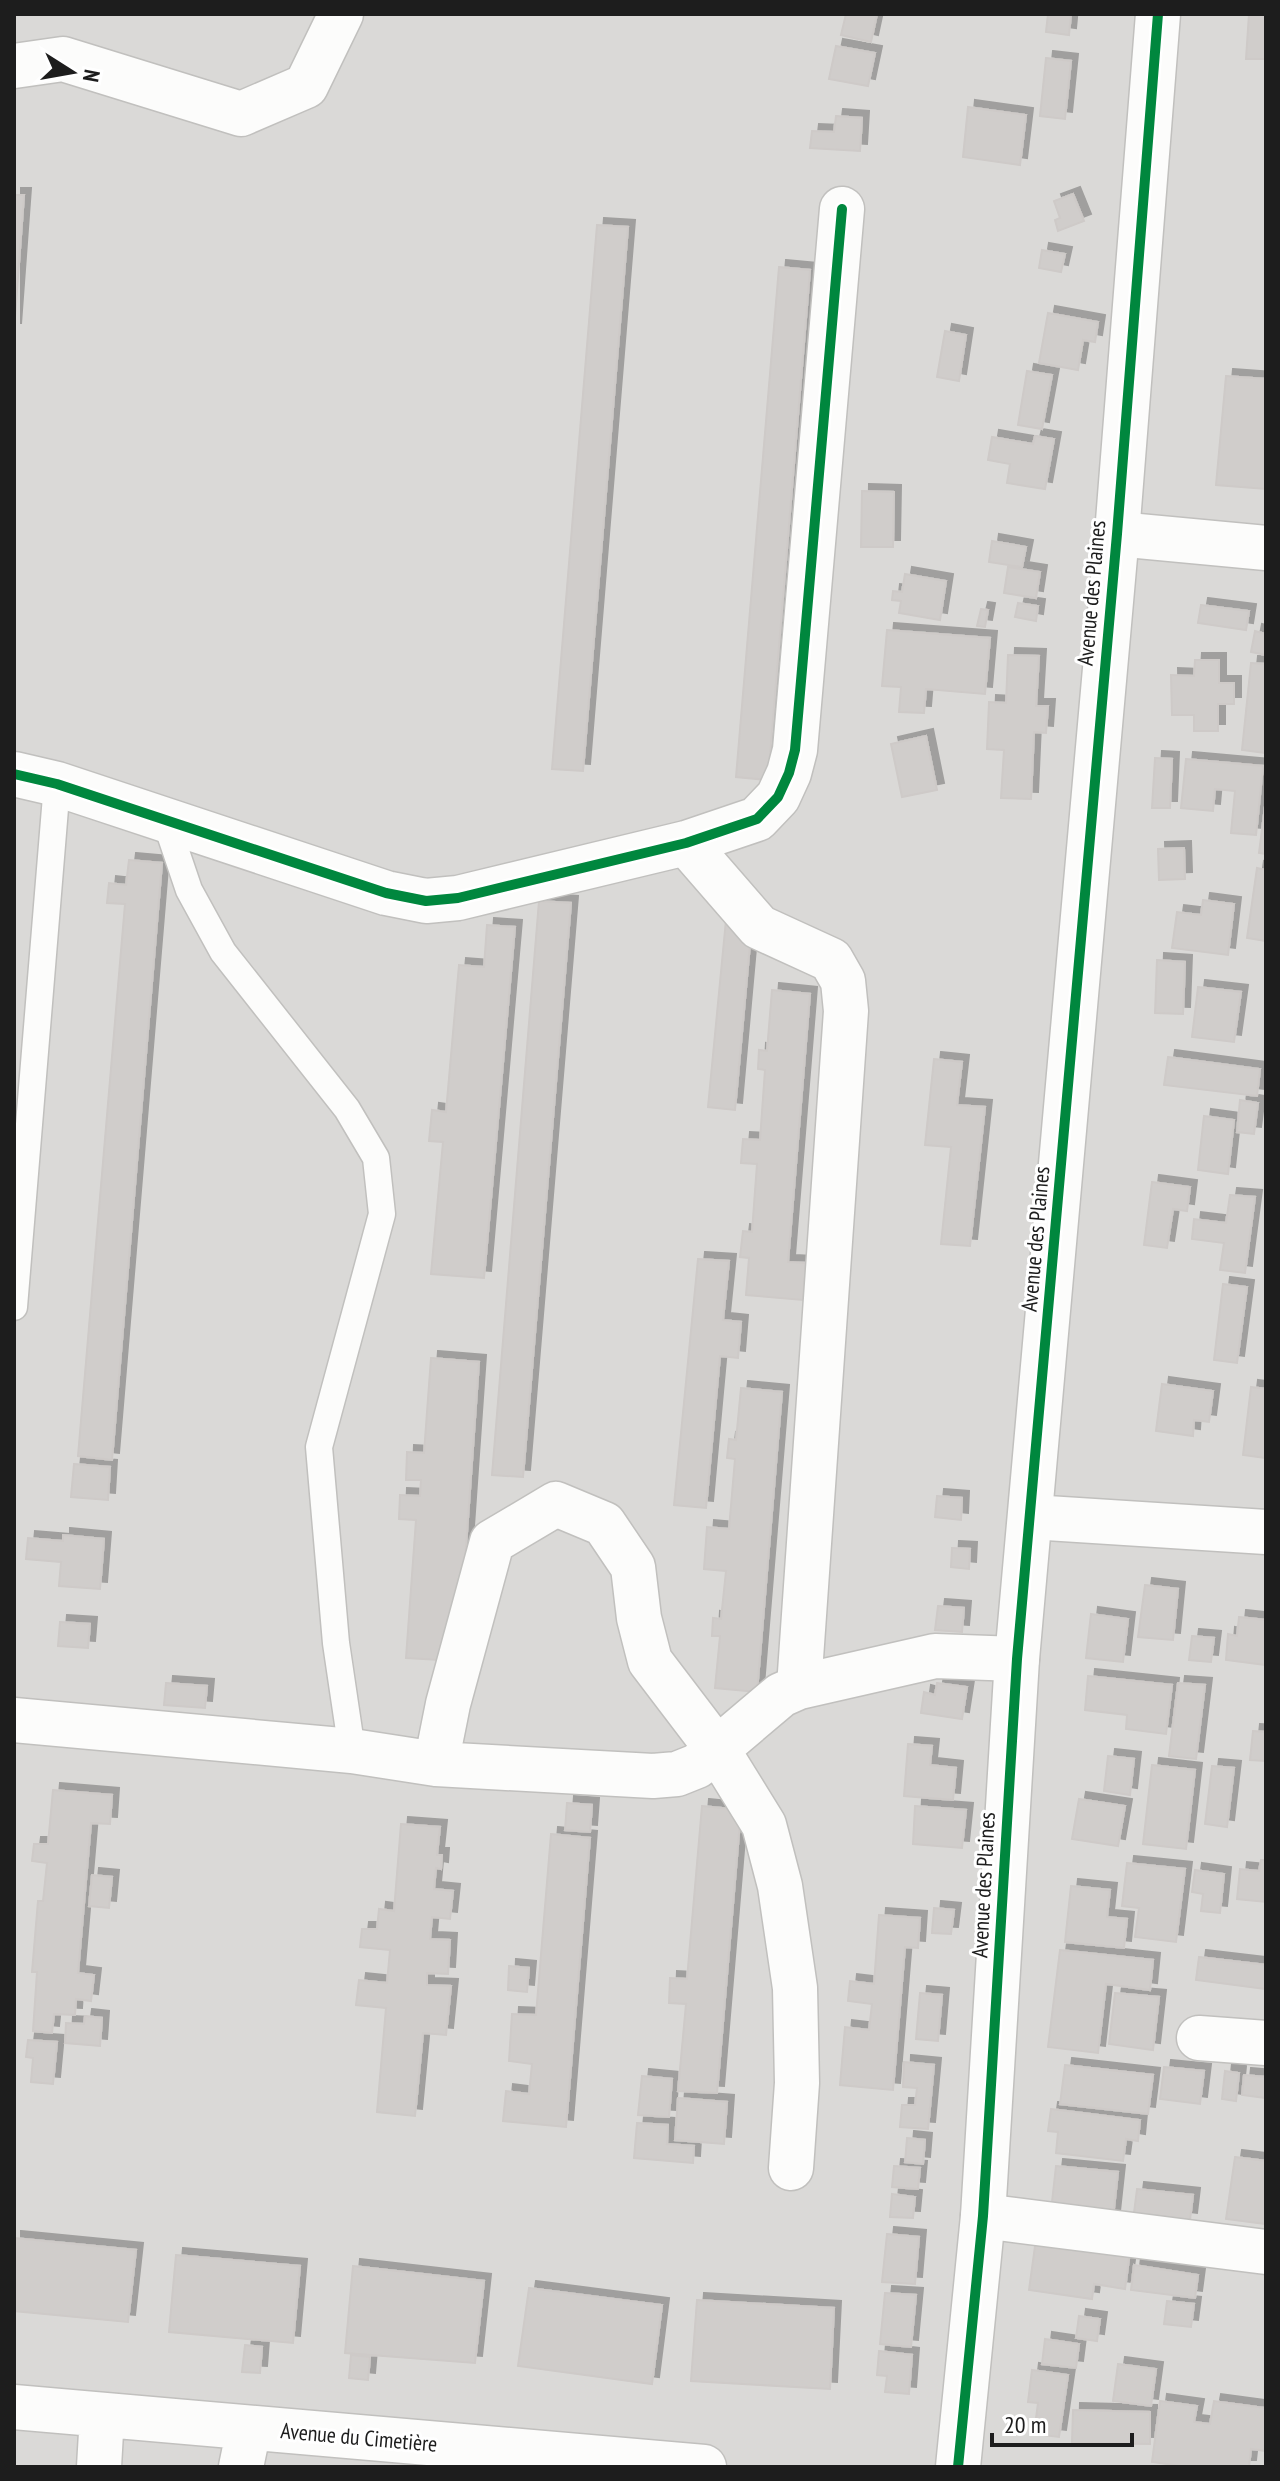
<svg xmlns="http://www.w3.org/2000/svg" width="1280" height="2481" viewBox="0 0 1280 2481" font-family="'PT Sans Narrow',sans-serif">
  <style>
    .residential { fill: #dad9d7 }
    .building { fill: #d0cdcb; stroke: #cecac8; stroke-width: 2; filter: url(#shadow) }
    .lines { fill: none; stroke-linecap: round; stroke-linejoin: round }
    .service-casing { stroke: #c1c0be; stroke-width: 29 }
    .minor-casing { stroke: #c1c0be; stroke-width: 47 }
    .tertiary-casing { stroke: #c1c0be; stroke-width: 47 }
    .service { stroke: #fcfcfb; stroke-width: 26 }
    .minor { stroke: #fcfcfb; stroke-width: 44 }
    .tertiary { stroke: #fcfcfb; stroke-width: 44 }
    .cycleway-casing { stroke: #fff; stroke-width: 15 }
    .cycleway { stroke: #00873e; stroke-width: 10 }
    .labels { text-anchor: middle; stroke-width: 6; stroke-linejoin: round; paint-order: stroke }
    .street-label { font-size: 22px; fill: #1d1d1d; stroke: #fff }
  </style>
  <defs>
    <filter id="shadow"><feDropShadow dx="7" dy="-7" stdDeviation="0" flood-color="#0004"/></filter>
  </defs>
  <rect width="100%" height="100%" fill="#ebe9e6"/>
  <path class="residential" d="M14,14H1266V2467H14Z"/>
  <path class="building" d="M846,14H877L871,42L841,35Z
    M1048,14H1071L1069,35L1046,32Z
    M1249,14H1266V59H1246Z
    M836,46L875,53L868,86L829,79Z
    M1046,58L1071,61L1065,119L1040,116Z
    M968,107L1026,115L1020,165L963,157Z
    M836,116L862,118L860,151L810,148L812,131L834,132Z
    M1073,194L1084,221L1058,231L1055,220L1060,218L1054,201Z
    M14,195H24L14,331Z
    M597,225L628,227L583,771L552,769Z
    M1042,250L1065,254L1061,272L1039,268Z
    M779,267L810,270L768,780L736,777Z
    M1048,313L1098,322L1095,342L1083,340L1078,370L1039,363Z
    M945,331L966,335L959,381L937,377Z
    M1027,371L1052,375L1042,429L1018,425Z
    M1226,376L1266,379V489L1216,485Z
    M1035,436L1054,439L1045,489L1007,483L1010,464L988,460L992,437L1033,444Z
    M862,491L894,492L893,547H861Z
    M992,541L1026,547L1022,567L989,562Z
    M1008,567L1040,572L1036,598L1004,593Z
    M905,574L946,581L940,620L899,613L901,601L892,600L893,591L902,592Z
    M1018,603L1038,606L1036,621L1015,617Z
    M1201,605L1249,611L1246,630L1198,623Z
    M981,609L988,610L985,627L977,626Z
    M887,630L990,638L985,694L926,689L924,713L899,712L901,687L882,686Z
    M1255,631L1266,634V655L1251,652Z
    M1008,655L1039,656L1036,706H1048L1046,733L1034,732L1031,799L1001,798L1004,750L987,749L989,702L1006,703Z
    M1195,660H1219V683H1234V704H1218V731H1194V715H1172L1171,675L1194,676Z
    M1251,663L1266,664V753L1242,750Z
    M926,736L937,790L902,797L891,744Z
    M1155,758L1172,759L1170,808H1152Z
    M1186,759L1263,766L1256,835L1231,833L1235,791L1215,789L1213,811L1181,808Z
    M1266,799V854L1259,853Z
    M1184,848L1185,879L1159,880L1158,849Z
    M129,860L162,863L112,1460L78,1456L125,904L107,903L109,883L126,885Z
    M1257,868L1266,870V941L1247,938Z
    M1203,900L1234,904L1228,955L1172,948L1177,912L1201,915Z
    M539,901L571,903L523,1477L492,1475Z
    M726,920L752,922L735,1110L708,1107Z
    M487,925L515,927L484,1278L431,1274L443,1142L429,1141L432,1110L446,1112L459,965L484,967Z
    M1157,960L1185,962L1183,1014L1155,1013Z
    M1198,987L1241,992L1234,1042L1192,1037Z
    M772,990L810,994L788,1262L806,1263L803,1300L746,1295L749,1258L740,1257L743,1231L752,1232L757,1164L741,1163L743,1139L760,1140L765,1070L758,1069L759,1050L767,1051Z
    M1168,1057L1260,1069L1257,1096L1164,1085Z
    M934,1059L962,1062L957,1105L985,1107L970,1246L941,1244L951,1147L925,1145Z
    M1240,1100L1258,1103L1254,1134L1237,1132Z
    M1204,1116L1234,1120L1228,1174L1198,1170Z
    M1152,1182L1190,1187L1187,1211L1173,1209L1167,1248L1144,1245Z
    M1230,1195L1255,1197L1245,1273L1220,1270L1224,1243L1192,1239L1194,1219L1226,1223Z
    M698,1259L729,1261L723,1320L741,1322L738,1358L720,1356L706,1508L674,1505Z
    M1223,1284L1247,1287L1237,1363L1214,1360Z
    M431,1358L479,1362L458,1661L406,1658L416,1520L399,1519L400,1495L420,1496L421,1480H406L407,1452L424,1453Z
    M1162,1384L1213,1391L1209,1422L1194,1420L1193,1436L1156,1431Z
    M1251,1387L1266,1389V1458L1243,1455Z
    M741,1388L782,1392L757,1692L715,1688L720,1636H712L713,1618L721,1619L726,1571L704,1569L707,1527L729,1529L735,1459L727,1458L729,1439L736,1440Z
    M74,1464L110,1467L108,1500L71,1497Z
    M937,1496L962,1498L961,1520L935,1517Z
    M63,1535L104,1539L100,1589L59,1586L61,1562L26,1559L28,1538L63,1541Z
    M952,1548L970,1549L969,1569L951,1567Z
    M1145,1585L1178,1589L1173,1640L1138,1637Z
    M938,1606L964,1608L962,1632L935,1630Z
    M1091,1614L1128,1619L1123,1662L1086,1658Z
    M1239,1617L1266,1620V1665L1226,1660L1228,1634L1237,1636Z
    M60,1622L90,1624L88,1648L58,1646Z
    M1192,1636L1214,1638L1211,1662L1189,1660Z
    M1088,1676L1172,1685L1166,1734L1126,1729L1127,1715L1085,1710Z
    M166,1683L207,1686L205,1708L164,1705Z
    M937,1683L967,1687L962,1719L921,1713L924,1692L935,1695Z
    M1178,1683L1205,1685L1196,1759L1169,1756Z
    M1253,1731L1266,1732V1761L1250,1760Z
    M908,1744L932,1746L930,1765L956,1768L953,1800L904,1796Z
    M1108,1756L1134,1759L1130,1795L1104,1791Z
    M1152,1765L1195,1770L1186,1849L1143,1844Z
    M1212,1766L1234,1768L1227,1827L1205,1824Z
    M53,1790L112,1795L110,1824L91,1823L78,1973L94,1975L91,2001L76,1999L75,2015L54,2014L52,2033L33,2031L37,1972H32L38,1901H43L47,1863L32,1861L34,1844H48Z
    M1079,1799L1125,1806L1118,1846L1072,1839Z
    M567,1803L592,1805L590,1832L565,1830Z
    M702,1806L741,1810L717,2093L678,2091L686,2004L669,2003L670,1978L687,1979Z
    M915,1806L966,1810L962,1848L913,1844Z
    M401,1824L440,1827L437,1855H442L441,1869L436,1868L434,1889L453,1891L450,1919L432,1917L430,1939L450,1940L448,1974L427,1973V1985L451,1986L446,2035L423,2033L415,2116L377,2112L386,2008L356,2005L359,1980L387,1983L390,1950L360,1947L362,1929H377L379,1909L394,1911Z
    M551,1834L590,1838L566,2127L503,2121L506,2091L529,2094L532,2064L509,2061L512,2014L536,2015Z
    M1261,1860H1266V1902L1237,1899L1240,1869L1259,1871Z
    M1127,1863L1185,1869L1176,1942L1135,1937L1139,1908L1122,1906Z
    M1195,1870L1224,1874L1220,1913L1201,1911L1203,1894L1192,1892Z
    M92,1875L112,1877L109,1908L89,1906Z
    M1071,1886L1110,1890L1107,1917L1127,1919L1124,1948L1065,1942Z
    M934,1908L954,1910L951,1934L932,1933Z
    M879,1915L920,1918L918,1948L905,1947L893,2090L840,2085L845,2027L869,2030L872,2004L848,2001L850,1981L874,1984Z
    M1060,1950L1153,1960L1150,1990L1106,1984L1098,2053L1048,2047Z
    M1199,1957L1266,1965V1989L1196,1980Z
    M509,1966L529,1968L527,1992L508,1990Z
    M920,1993L942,1995L938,2041L916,2039Z
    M1115,1993L1159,1997L1153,2050L1109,2044Z
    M85,2016L102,2018L100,2046L65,2043L66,2023L84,2024Z
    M28,2040L57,2042L53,2084L31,2082L33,2058L26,2057Z
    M904,2062L934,2065L928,2129L900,2127L902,2105H915L917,2088L903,2087Z
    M1065,2065L1153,2075L1148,2114L1060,2104Z
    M1164,2067L1204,2071L1200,2104L1160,2099Z
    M1225,2071L1239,2073L1236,2101L1222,2099Z
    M1244,2075L1266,2077V2098L1242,2095Z
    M642,2076L672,2079L669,2117L638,2115Z
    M678,2098L727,2102L724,2144L675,2140Z
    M1051,2109L1140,2120L1138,2141L1126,2139L1123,2161L1056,2153L1058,2132L1048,2131Z
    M637,2123L668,2125L667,2144L694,2146L693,2163L634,2158Z
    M907,2138L925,2140L923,2164L905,2162Z
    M1235,2157L1266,2161V2224L1226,2219Z
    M894,2166L920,2168L918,2189L892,2187Z
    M1056,2166L1118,2172L1113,2218L1051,2211Z
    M1137,2189L1193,2195L1190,2220L1134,2213Z
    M892,2194L915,2197L913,2218L890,2217Z
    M887,2234L919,2237L915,2284L882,2282Z
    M14,2238L136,2250L128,2322L14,2311Z
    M1036,2239L1130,2251L1125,2289L1094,2284L1092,2299L1029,2290Z
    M176,2255L300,2266L293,2343L169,2332Z
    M1134,2265L1198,2275L1195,2298L1131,2290Z
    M353,2266L484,2281L475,2363L345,2353Z
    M529,2288L662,2305L652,2384L518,2366Z
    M885,2293L916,2295L911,2347L880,2344Z
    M697,2300L834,2308L830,2389L691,2381Z
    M1167,2301L1194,2304L1191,2327L1164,2324Z
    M1079,2316L1100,2319L1097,2341L1076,2338Z
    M1045,2339L1079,2344L1076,2368L1042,2364Z
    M245,2345L262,2347L260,2373L242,2372Z
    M879,2351L912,2355L909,2394L885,2392L887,2376L877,2375Z
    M351,2355L370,2357L368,2380L349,2378Z
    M1118,2364L1156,2369L1151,2406L1113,2401Z
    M1032,2370L1068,2375L1059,2437L1034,2434L1038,2403L1028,2402Z
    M1160,2401L1197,2406L1194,2422L1210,2424L1214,2401L1266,2408V2451L1251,2449L1249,2467H1188L1152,2462Z
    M1073,2410L1150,2412V2444L1072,2443Z"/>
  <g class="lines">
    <g class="service-casing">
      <path id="service" d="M165,819L189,890L223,952L347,1109L376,1158L382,1214L319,1447L336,1643L352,1751
        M14,1307L57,784"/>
    </g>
    <g class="minor-casing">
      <path id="minor" d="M14,66L63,59L241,114L306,86L341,14
        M1117,534L1266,548
        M14,774L57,784L386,893L426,901L458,898L686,843L757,819L778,797L789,773L795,750L842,209
        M686,843L759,927L831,960L843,981L846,1011L799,1687
        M1031,1517L1266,1532
        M14,1720L352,1751L436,1764L653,1776L677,1774L697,1766L781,1695L799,1687L935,1656L1017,1659
        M436,1764L448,1704L492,1542L556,1504L604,1524L633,1567L639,1618L650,1661L717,1749L764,1825L780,1886L795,1988L797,2083L791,2168
        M1199,2038L1266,2043
        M983,2216L1266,2252
        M14,2407L704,2467
        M99,2467L102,2415
        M241,2467L249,2428"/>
    </g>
    <g class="tertiary-casing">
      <path id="tertiary" d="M958,2467L983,2216L1017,1659L1117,534L1158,14"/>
    </g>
    <use href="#service" class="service"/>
    <use href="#minor" class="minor"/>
    <use href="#tertiary" class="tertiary"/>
    <g class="cycleway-casing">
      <path id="cycleway" d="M14,774L57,784L386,893L426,901L458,898L686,843L757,819L778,797L789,773L795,750L842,209
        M958,2467L983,2216L1017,1659L1117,534L1158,14"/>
    </g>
    <use href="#cycleway" class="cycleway"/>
  </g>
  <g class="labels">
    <g class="street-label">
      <text transform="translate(1091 593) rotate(-85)" y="8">Avenue des Plaines</text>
      <text transform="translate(1035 1239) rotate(-85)" y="8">Avenue des Plaines</text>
      <text transform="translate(983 1885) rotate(-87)" y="8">Avenue des Plaines</text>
      <text transform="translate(359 2437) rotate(5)" y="8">Avenue du Cimetière</text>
    </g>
  </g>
  <rect width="1280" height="2481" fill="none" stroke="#1d1d1d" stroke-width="32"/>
  <g transform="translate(72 72) rotate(101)" stroke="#ffffff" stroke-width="6" paint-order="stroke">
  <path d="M0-6L14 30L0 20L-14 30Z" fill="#1d1d1d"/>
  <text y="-12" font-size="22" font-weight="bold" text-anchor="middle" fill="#1d1d1d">N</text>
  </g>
  <path d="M992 2433v12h140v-12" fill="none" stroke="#1d1d1d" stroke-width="4"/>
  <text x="1004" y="2433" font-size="24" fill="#1d1d1d" stroke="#ffffff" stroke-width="6" paint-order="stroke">20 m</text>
</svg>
